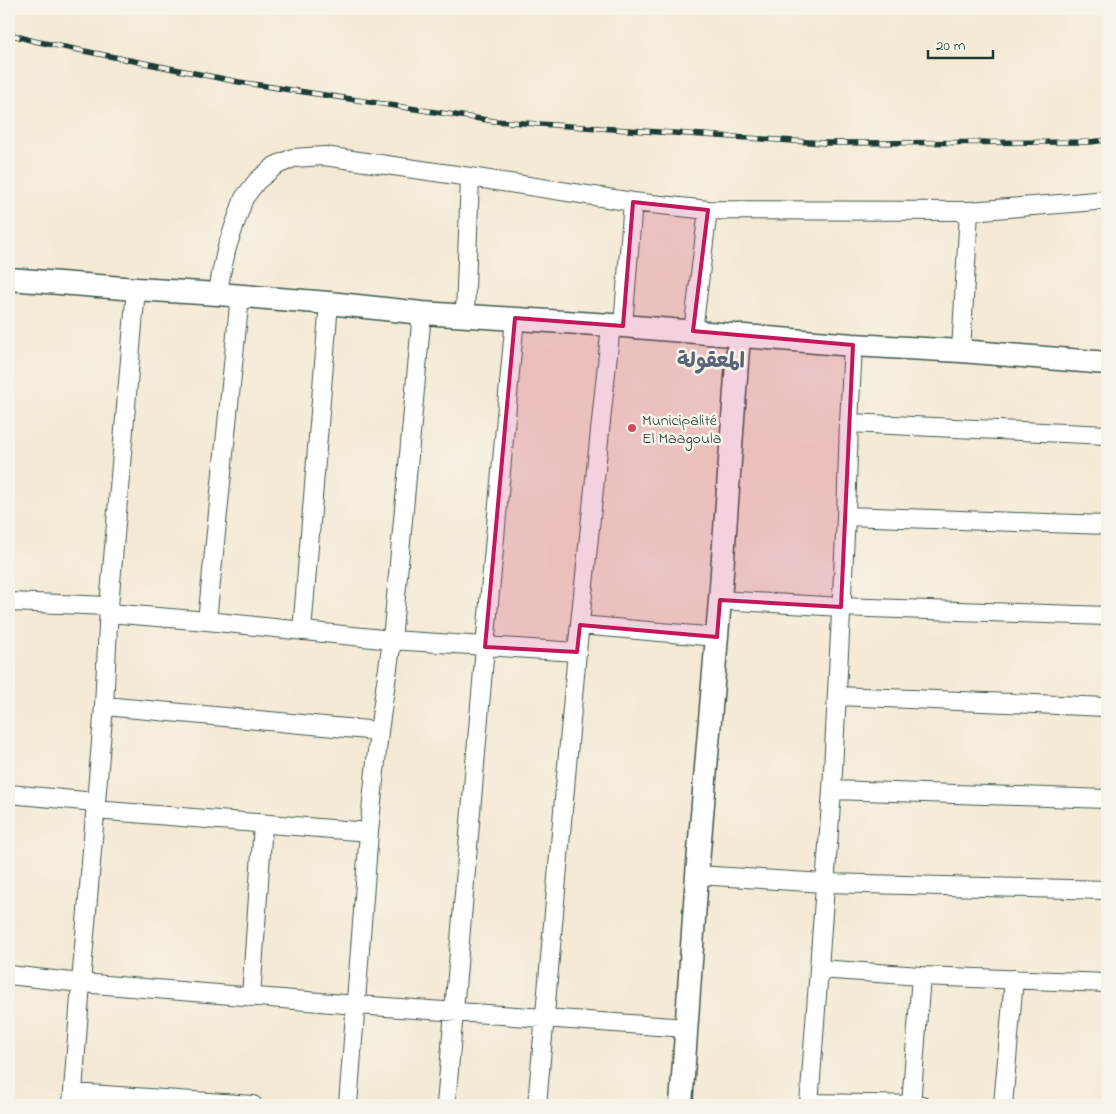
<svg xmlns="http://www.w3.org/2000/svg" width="1116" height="1114" viewBox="0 0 1116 1114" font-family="'Indie Flower','Playpen Sans Arabic',sans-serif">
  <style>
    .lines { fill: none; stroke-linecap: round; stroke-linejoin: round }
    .minor-casing { stroke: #3f574c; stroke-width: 20 }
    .tertiary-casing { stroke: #3f574c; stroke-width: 25 }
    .minor { stroke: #fff; stroke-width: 18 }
    .tertiary { stroke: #fff; stroke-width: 22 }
    .rail-casing { stroke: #1f3d34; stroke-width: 5.5 }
    .rail { stroke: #f7f3e8; stroke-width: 4; stroke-dasharray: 11; stroke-linecap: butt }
    .marked { fill: #c2185b; fill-opacity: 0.2; stroke: #c2185b; stroke-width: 4; stroke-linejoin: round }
    .poi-dot { fill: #d1495b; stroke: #f7f3e8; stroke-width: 2 }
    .labels { text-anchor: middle; stroke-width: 5; stroke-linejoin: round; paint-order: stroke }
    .poi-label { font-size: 16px; fill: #1f3d34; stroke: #f7f3e8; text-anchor: start }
    .district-label { font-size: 21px; font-weight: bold; fill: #586579; stroke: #f7f3e8 }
  </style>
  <rect width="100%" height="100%" fill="#f7f3e8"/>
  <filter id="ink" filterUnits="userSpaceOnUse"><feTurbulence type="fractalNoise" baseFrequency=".02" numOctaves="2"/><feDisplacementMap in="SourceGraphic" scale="10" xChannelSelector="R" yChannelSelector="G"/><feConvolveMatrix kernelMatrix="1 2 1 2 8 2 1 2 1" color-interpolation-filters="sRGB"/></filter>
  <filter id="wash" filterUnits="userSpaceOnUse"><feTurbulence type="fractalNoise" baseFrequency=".0096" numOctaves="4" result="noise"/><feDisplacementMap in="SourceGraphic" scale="20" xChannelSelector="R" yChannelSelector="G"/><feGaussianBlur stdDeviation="1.12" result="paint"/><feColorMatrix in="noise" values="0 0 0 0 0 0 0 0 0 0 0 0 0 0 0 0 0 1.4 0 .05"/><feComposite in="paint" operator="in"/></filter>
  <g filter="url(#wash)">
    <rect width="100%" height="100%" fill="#f4e9d4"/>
  </g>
  <g filter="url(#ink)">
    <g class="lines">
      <g class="minor-casing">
        <path id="minor" d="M218,294L221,274L227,247L244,198L257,181L275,166L293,158L324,156L470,177L633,202L708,210
          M465,315L470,177
          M623,326L633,202
          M693,331L708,210L969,211L1072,203L1107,200
          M961,351L969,211
          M849,423L1107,435
          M846,516L1107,525
          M720,600L841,607L1107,616
          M9,602L109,606
          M108,613L207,621L392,640L577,652
          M207,621L240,296
          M580,625L717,637
          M302,631L329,303
          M837,696L1107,707
          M104,706L379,731
          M832,790L1107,799
          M9,794L95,802
          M95,810L369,832
          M697,875L825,883L1107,890
          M819,969L921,976L1107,983
          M9,975L81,983L357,1005L687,1028
          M251,997L263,824
          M74,1093L253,1105
          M809,1103L922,1105
          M72,1105L81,983L104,706L109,606L136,289
          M348,1105L369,832L379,731L392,640L422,313
          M446,1105L485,647L515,318
          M537,1105L577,652L611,325
          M809,1105L832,790L846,516L849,423L853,345
          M911,1105L921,976
          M1003,1105L1014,979"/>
      </g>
      <g class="tertiary-casing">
        <path id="tertiary" d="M9,279L136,289L218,294L329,303L422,313L611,325L853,345L961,351L1107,363
          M681,1105L697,875L720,600L739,335"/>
      </g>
      <use href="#minor" class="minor"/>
      <use href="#tertiary" class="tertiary"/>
      <g class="rail-casing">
        <path id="rail" d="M9,34L34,41L239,82L494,121L824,143L1090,142L1107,140"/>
      </g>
      <use href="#rail" class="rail"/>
    </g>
  </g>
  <path class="marked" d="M633,202L708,210L693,331L853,345L841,607L720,600L717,637L580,625L577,652L485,647L515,318L623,326Z"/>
  <circle class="poi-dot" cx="632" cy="428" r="5"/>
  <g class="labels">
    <g class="poi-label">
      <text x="642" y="425">Municipalité<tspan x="642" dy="18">El Maagoula</tspan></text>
    </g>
    <g class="district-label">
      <text x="711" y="367">المعقولة</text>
    </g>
  </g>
  <rect width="1116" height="1114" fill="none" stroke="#f7f3e8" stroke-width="30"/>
  <path d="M928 50v8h65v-8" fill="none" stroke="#1f3d34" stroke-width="2.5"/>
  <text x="936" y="50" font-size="15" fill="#1f3d34" stroke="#f7f3e8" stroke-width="4" paint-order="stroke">20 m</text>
</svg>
